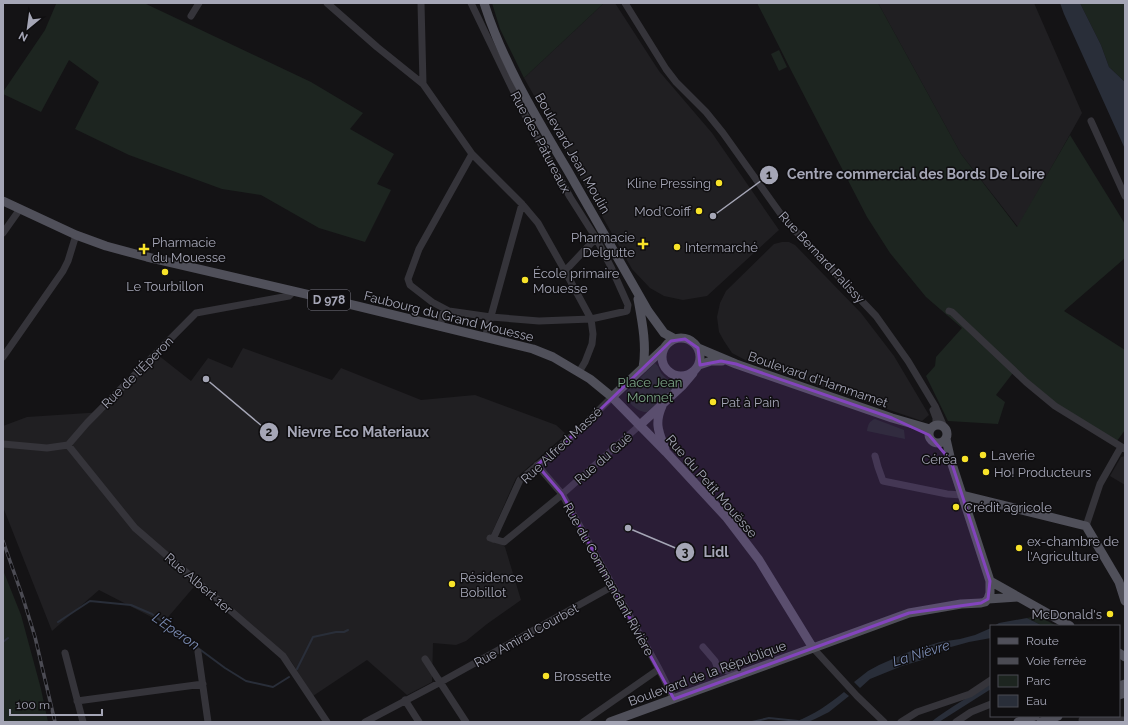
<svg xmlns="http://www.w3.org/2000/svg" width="1128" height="725" viewBox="0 0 1128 725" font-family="Raleway,sans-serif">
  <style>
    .built { fill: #201f22 }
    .green { fill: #1d2520 }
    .water { fill: #292e39 }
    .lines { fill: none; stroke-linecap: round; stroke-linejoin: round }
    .stream { stroke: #292e39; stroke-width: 2 }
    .minor { stroke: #35343a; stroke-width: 7 }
    .major { stroke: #50505a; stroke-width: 9 }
    .rail-casing { stroke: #4b4b53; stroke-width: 3.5 }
    .rail { stroke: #0f0e10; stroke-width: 2; stroke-dasharray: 6; stroke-linecap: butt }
    .marked { fill: #8344bd; fill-opacity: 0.2; stroke: #8344bd; stroke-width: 3; stroke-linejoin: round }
    .poi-dot { fill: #f8e329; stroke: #0f0e10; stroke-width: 1.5 }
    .labels { text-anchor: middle; stroke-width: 3; stroke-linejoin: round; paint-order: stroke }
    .shield { fill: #0f0e10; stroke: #787884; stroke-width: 1 }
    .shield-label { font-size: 12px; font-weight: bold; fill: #a5a6b6 }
    .street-label { font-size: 13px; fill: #a5a6b6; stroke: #0f0e10 }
    .poi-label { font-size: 13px; fill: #a5a6b6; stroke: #0f0e10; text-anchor: start }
    .park-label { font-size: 13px; fill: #7ba286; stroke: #0f0e10 }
    .water-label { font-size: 14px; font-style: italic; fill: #7a8bb3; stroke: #0f0e10 }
    .leader { fill: none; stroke: #a5a6b6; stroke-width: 1.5 }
    .callout-dot { fill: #a5a6b6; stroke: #0f0e10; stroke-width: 1.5 }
    .mark-label { font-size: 12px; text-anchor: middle; font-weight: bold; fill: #111 }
    .callout-label { font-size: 14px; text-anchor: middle; font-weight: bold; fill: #a5a6b6; stroke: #0f0e10; stroke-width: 3; stroke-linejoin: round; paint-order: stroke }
  </style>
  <rect width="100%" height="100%" fill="#141315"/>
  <path class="built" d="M604,3H615L659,71L712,133L779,230L707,296L683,300L664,296L650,288L632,269L524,78Z
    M878,3H1034L1082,113L1018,227L961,154Z
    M782,242H789L795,245L861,313L894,356L929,415L922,421L749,362L732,353L724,341L719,332L717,317L720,303L726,291L774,244Z
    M243,348L332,380L341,368L421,400L475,395L556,425L566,434L516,478L491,535L505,547L521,600L487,624L466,641L456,645L433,643L432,682L407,695L367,660L313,696L291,661L199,581L163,623L99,590L52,631L3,507V426L27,417L103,412L158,355L191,381L208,358L232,368Z
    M1125,456V485L1110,476L1121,457Z"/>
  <path class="green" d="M54,3H144L311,82L363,113L350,129L394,154L377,184L391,190L365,242L319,228L261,195L222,189L129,155L75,129L99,82L69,60L41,112L3,94V92L45,30L56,4Z
    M492,3H604L524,78L500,29Z
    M757,3H878L961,154L1017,227L1070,135L1125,224V258L1064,311L1125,350V430L1117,441L1054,402L1016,369L996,395L1005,402L998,424L948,421L926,376L935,366L936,357L962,328L926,297L890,253L867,217L793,74Z
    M1080,3H1125V82L1109,67L1101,45Z
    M779,50L787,67L779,71L771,54Z
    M655,363L658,366L661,373L675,387L647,412C638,413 625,401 626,392Z
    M875,419L904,430L905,439L867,431C868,425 869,421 875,419Z
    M3,570L21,615L41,689L48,722H3Z
    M1034,614L1057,626H1043L1027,618L1032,617Z"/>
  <path class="water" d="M1060,3H1080L1101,45L1109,67L1125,82V149L1064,14Z
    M1027,618L1043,626H994L999,623Z
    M991,628V638L969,642L951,647L922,660L902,666L870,679L860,688L854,682L868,671L879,665L911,651L940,642L960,639L975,635Z
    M991,683V689L939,722H931C950,707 971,696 991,683Z
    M844,692L849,696L829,712L815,719L808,722H795C815,714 828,705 844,692Z"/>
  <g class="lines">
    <path class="stream" d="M58,622L90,601L131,605L152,614L225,668L246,681L273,687L289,677
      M3,642L8,638
      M297,669L313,637L336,632H344L348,630
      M752,722L769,718L798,721"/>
    <path class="minor" d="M327,3L377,47L423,84
      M421,3L423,84L472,154L522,204L538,223L565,271L591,319L593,334L592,344L585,362L579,372
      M471,3L524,113L570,197L596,238L611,267L628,305L627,311L591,319L539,321L491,317L449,311L432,302L410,285L408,279L419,249L472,154
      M625,3L666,69L676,82L706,112L723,133L785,220L876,316L908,361L935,406L944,427
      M191,16L199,3
      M1091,121L1125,196
      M3,233L20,209
      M565,271L596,238
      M949,311L952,312L1026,382L1055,406L1125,449
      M440,327L444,309
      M485,338L522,204
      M3,357L63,271L68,261L76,235
      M933,410L936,418V425
      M3,444L47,448L68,445L87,423L196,313L289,296L291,294L292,291
      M68,445L135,528L283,656L327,722
      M875,456L878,467L883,481L947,494L962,495
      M537,465L562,494L659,669L674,699
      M1086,526L1100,484L1121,447
      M490,538L504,542L559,497L640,425
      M493,539L520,480L577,432L612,397
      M703,647L715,661L718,669L743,674
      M813,648L857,696L884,722
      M198,652L208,722
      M65,653L83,722
      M425,659L466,722
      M405,700L419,722
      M77,701L203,684
      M1082,720H1125
      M365,722L439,683L613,586
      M583,722L659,669
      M901,722L917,712L970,694L991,680
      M956,722L971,712L991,704"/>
    <path class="major" d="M484,3C503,63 536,117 568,171C595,218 621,264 648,311L664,333L675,339
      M3,201L76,235L106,246L147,257L357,306L533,349L553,357L590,379L612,397L666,452L727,518L759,560L813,648
      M638,299C642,321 647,345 643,368
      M662 357a19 19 0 1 1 38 0a19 19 0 1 1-38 0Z
      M698,348L736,364L892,418L930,429
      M699,365L711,361H722
      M612,397L663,349
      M662,406C654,424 659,432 665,449
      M929 434a9 9 0 1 1 18 0a9 9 0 1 1-18 0Z
      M640,425L682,386L693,373
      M946,439L951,461L967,510L990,581V593L988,599
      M962,495L1086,526L1119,582L1125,601
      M990,581L1070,626
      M1119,653L1125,657
      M1119,686L1125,684
      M1119,695L1125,693
      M610,722L909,613L961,604L981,603L985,602L988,599L1018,597
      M1018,722L1035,716
      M1041,722L1058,716"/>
    <g class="rail-casing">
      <path id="rail" d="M3,541L23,598L35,637L55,722"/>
    </g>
    <use href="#rail" class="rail"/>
  </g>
  <path class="marked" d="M685,339L698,348L700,365L721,361L736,364L892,418L929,435L951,461L990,581L988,599L981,603L909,613L674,699L562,494L537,465L577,432L671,341Z"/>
  <g class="poi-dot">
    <circle cx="719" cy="183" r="4"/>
    <circle cx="699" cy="211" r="4"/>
    <path d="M641 238h4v4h4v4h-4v4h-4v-4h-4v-4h4z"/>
    <circle cx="677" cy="247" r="4"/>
    <path d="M142 243h4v4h4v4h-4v4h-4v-4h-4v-4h4z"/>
    <circle cx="165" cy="272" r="4"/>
    <circle cx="525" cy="280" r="4"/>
    <circle cx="713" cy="402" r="4"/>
    <circle cx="983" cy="455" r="4"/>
    <circle cx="965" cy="459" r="4"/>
    <circle cx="986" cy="472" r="4"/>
    <circle cx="956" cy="507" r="4"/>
    <circle cx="1019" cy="548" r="4"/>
    <circle cx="452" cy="584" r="4"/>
    <circle cx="1110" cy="614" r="4"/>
    <circle cx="546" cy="676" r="4"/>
  </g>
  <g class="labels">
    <rect class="shield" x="308" y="290" width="42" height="20" rx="3"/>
    <g class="shield-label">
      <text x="329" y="304">D 978</text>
    </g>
    <g class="street-label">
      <text transform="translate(541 142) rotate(62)" y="5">Rue des Pâtureaux</text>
      <text transform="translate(573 153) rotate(60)" y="5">Boulevard Jean Moulin</text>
      <text transform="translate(822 257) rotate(47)" y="5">Rue Bernard Palissy</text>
      <text transform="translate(449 316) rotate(14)" y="5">Faubourg du Grand Mouesse</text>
      <text transform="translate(137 372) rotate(-45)" y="5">Rue de l'Éperon</text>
      <text transform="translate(818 379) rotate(19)" y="5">Boulevard d'Hammamet</text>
      <text transform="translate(561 445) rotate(-43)" y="5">Rue Alfred Massé</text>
      <text transform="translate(603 458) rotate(-41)" y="5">Rue du Gué</text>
      <text transform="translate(712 486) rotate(49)" y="5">Rue du Petit Mouësse</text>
      <text transform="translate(609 579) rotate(61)" y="5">Rue du Commandant Rivière</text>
      <text transform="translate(199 583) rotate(41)" y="5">Rue Albert 1er</text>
      <text transform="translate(526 635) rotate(-29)" y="5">Rue Amiral Courbet</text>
      <text transform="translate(707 673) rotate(-20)" y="5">Boulevard de la République</text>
    </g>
    <g class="poi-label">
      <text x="711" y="188" text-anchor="end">Kline Pressing</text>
      <text x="691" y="216" text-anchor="end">Mod'Coiff</text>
      <text x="635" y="242" text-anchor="end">Pharmacie<tspan x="635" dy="15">Delgutte</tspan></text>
      <text x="152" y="247">Pharmacie<tspan x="152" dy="15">du Mouesse</tspan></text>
      <text x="685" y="252">Intermarché</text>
      <text x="533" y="278">École primaire<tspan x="533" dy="15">Mouesse</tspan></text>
      <text x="165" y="291" text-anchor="middle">Le Tourbillon</text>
      <text x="721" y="407">Pat à Pain</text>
      <text x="991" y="460">Laverie</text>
      <text x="957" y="464" text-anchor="end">Céréa</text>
      <text x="994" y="477">Ho! Producteurs</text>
      <text x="964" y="512">Crédit agricole</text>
      <text x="1027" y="546">ex-chambre de<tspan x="1027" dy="15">l'Agriculture</tspan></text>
      <text x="460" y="582">Résidence<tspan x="460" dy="15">Bobillot</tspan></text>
      <text x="1102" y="619" text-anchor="end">McDonald's</text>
      <text x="554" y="681">Brossette</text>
    </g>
    <g class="park-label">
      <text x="650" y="387">Place Jean<tspan x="650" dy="15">Monnet</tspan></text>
    </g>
    <g class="water-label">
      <text transform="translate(176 631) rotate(35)" y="5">L'Éperon</text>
      <text transform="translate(921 653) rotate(-17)" y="5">La Nièvre</text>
    </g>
  </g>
  <path class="leader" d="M713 216L769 175M206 379L269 432M628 528L685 552"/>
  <g class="callout-dot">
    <circle cx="713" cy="216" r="4"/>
    <circle cx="206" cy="379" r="4"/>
    <circle cx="628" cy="528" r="4"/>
    <circle cx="769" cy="175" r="10"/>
    <circle cx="269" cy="432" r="10"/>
    <circle cx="685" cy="552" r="10"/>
  </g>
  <g class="mark-label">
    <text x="769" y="179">1</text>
    <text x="269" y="436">2</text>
    <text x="685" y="556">3</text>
  </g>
  <g class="callout-label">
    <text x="916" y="179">Centre commercial des Bords De Loire</text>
    <text x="358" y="437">Nievre Eco Materiaux</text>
    <text x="716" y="557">Lidl</text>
  </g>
  <rect width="1128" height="725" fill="none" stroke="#a5a6b6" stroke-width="8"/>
  <rect x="990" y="625" width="130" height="92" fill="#0f0e10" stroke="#4b4b52"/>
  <rect x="998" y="638" width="20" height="6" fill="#50505a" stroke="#4b4b52"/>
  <text x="1026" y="645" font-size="12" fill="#a5a6b6">Route</text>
  <rect x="998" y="658" width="20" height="6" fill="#4b4b53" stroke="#4b4b52"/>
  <text x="1026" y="665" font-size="12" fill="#a5a6b6">Voie ferrée</text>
  <rect x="998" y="675" width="20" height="12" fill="#1d2520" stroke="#4b4b52"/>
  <text x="1026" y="685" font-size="12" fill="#a5a6b6">Parc</text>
  <rect x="998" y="695" width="20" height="12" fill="#292e39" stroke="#4b4b52"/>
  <text x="1026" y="705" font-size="12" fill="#a5a6b6">Eau</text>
  <g transform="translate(28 28) rotate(209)" stroke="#0f0e10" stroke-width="3" paint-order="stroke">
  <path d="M0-3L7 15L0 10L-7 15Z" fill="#a5a6b6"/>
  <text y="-6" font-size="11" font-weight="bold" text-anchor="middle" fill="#a5a6b6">N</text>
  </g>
  <path d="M10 709v6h92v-6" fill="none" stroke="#a5a6b6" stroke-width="2"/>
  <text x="16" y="709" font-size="12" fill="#a5a6b6" stroke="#0f0e10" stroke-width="3" paint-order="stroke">100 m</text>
</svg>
